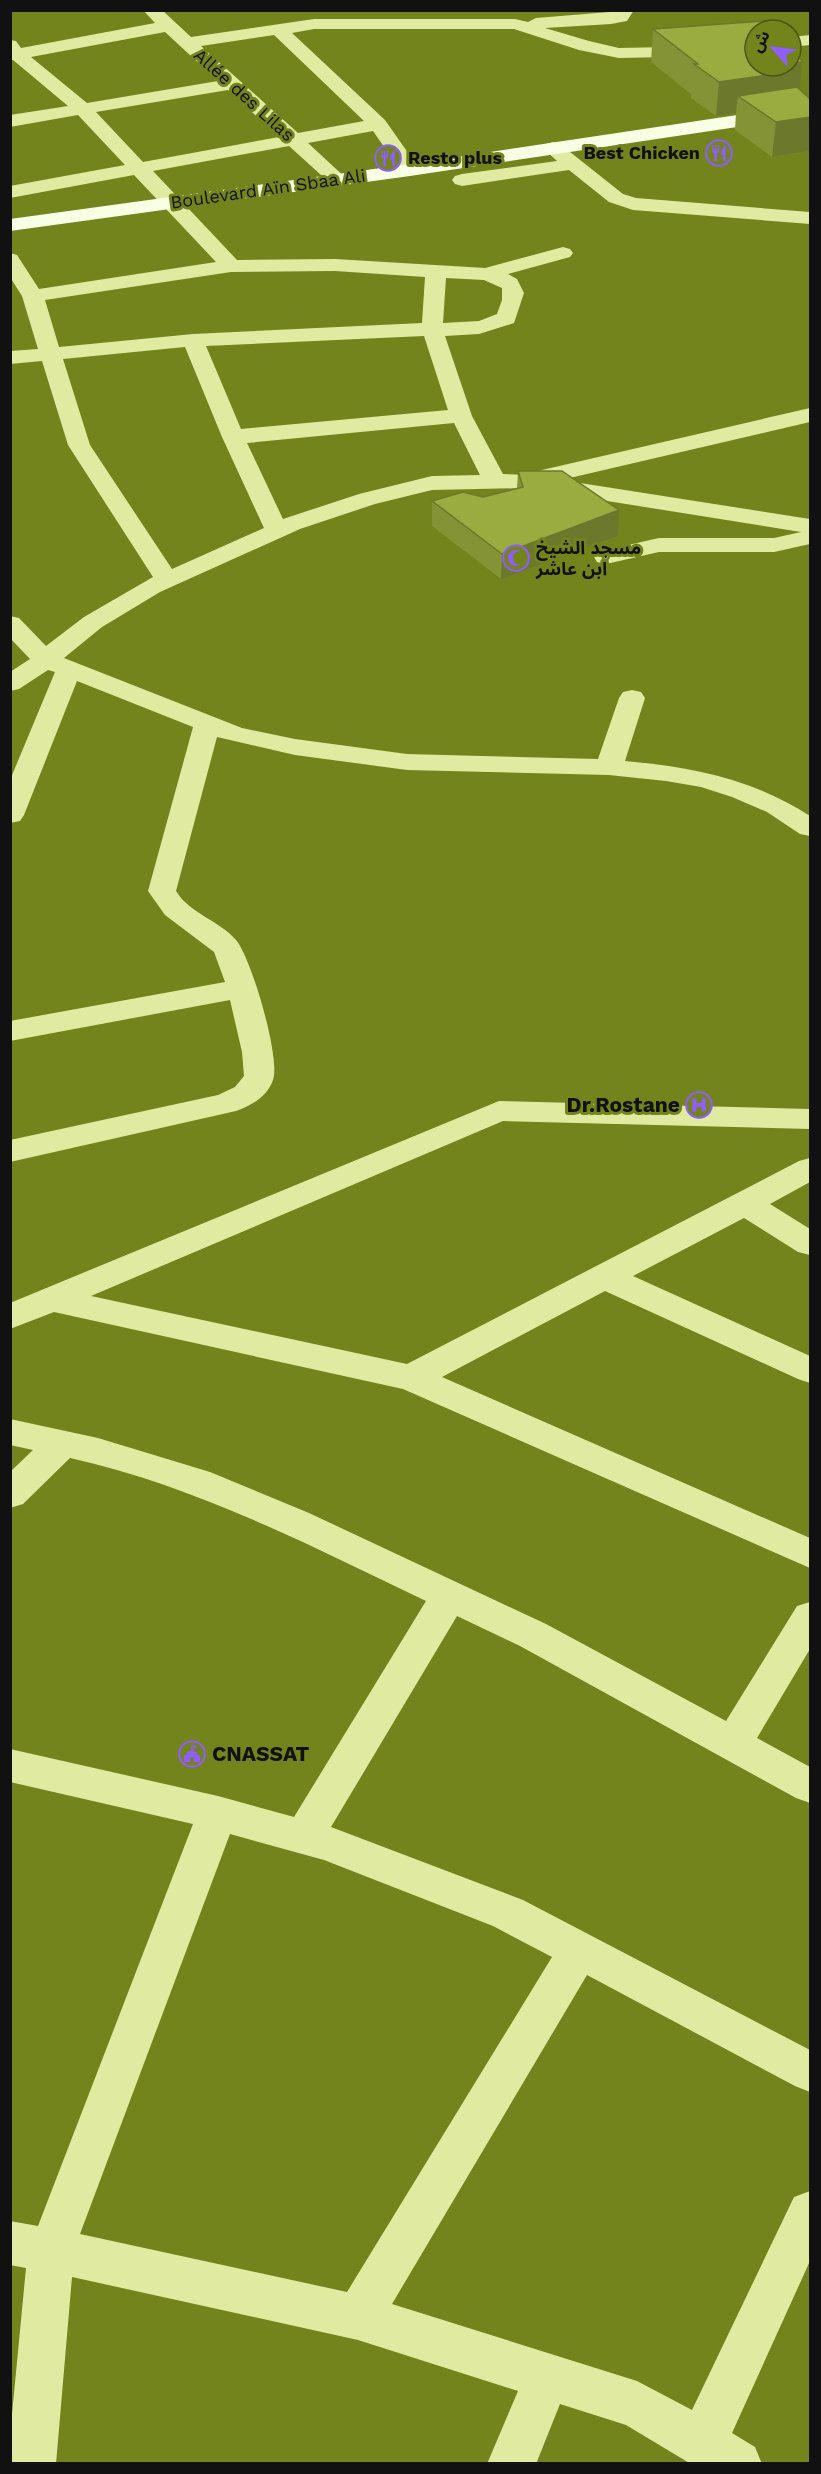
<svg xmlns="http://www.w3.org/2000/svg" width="821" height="2474" viewBox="0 0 821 2474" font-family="'Work Sans','Noto Sans Arabic',sans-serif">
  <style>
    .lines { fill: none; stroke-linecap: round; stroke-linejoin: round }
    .minor { fill: #e0eba1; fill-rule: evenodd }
    .major { fill: #f9ffe5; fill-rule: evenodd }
    .wall { fill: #849336 }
    .shaded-wall { fill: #6c782c }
    .building { fill: #9aab3f; stroke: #6c782c; stroke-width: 1.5 }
    .labels { text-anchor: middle; stroke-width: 6; stroke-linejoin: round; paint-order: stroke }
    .far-street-label { font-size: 18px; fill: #111; stroke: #72841b }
    .far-poi-label { font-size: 18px; font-weight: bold; fill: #111; stroke: #72841b; text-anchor: start }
    .poi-label { font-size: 21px; font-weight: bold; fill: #111; stroke: #72841b; text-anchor: end }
  </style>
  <rect width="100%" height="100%" fill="#72841b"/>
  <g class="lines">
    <path class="minor" d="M143,10H162L191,37L314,19H515L528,22L536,18L634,10L627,21L611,24L545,28L589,41L619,48L719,46L755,42V52L719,56L619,58L579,50L514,29H314L292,33L385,120L420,170L417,174H403L373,131L308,143L348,180L345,184H331L289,146L153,171L237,260L335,259L485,268L563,247L570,249L573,253L570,257L508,274L517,279L524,293L514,323L479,334L445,336L472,416L503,474L532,475L542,470L810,408V422L561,480L810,519V544L774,552H659L606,564L597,562L594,557L597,552L659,538H774L801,532L526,488L432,490L375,504L300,529L160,592L102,627L64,658L242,728L295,739L407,754L598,759L619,698L623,692L632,690L641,692L645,698L625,761C691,767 754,779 810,816V836L800,834L767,812L732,797L701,787L666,781L609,775L407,770L295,755L217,737L176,891C190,914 219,920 236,940C251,957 281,1059 273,1080C267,1097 252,1105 236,1111L10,1162V1140L218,1095L235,1087L244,1076L242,1052L230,1000L10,1041V1021L225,982L214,952L165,915L148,891L193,727L77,681L24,815L20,821L10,823V780L55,672L48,670L19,689L10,691V672L30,659L10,638V616L19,618L46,646L84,617L153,577L68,445L42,361L10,364V351L38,349L22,296L10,277V253L17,255L39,289L216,262L134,175L10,198V186L125,165L78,115L10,127V115L68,106L13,60H10V40L16,41L21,48L155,23ZM165,32L218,81L87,103L31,57ZM274,35L364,121L298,133L201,46ZM228,90L279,137L143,162L96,112ZM335,271L425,277L422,323L193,334L59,347L45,300L231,272ZM446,278L484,280L502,288V300L497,314L479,321L443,323ZM424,336L448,410L241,429L206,346ZM185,347L222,437L264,528L172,569L90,445L63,359ZM454,423L480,475L432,476L359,494L283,519L247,443Z
      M810,35V45L791,47V37Z
      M553,142L560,144L623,194L636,198L810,212V224L633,210L609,202L569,170L462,186L455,184L452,180L455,176L462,174L557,161L543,148L546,144Z
      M499,1101L810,1109V1129L503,1121L91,1296L407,1364L799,1161L810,1158V1182L770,1204L810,1229V1255L798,1252L744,1218L633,1276L810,1356V1383L798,1379L605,1291L442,1377L810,1538V1568L403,1389L54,1312L10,1329V1303Z
      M10,1419L98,1438L210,1472L309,1513L546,1624L726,1721L797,1606L810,1602V1649L757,1738L810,1767V1803L796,1798L520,1646L457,1616L331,1827L523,1900L810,2050V2092L795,2086L587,1975L392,2304L637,2381L692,2410L794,2197L810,2191V2261L732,2433L755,2447L762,2464H691L626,2425L560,2404L536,2464H487L518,2391L358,2340L72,2277L56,2464H10V2435L26,2268L10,2265V2221L38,2226L193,1824L10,1782V1749L218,1796L294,1817L426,1601C311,1546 196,1486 70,1458L23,1504L10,1508V1472L33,1450L10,1445ZM230,1834L324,1860L493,1926L552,1957L347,2292L80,2234Z"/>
    <path class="major" d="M810,104V116L410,176L10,231V219L410,164Z"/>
  </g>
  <path class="wall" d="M653,29L800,90L810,99V151L772,157L735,130L736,113L716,116L691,98V94L651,62Z
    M518,471L618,536L501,579L432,526V501L483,497L517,489Z"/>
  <path class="shaded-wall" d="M802,62L799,96H738L736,113L716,116L719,82L773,66H791V64Z
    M810,117V151L772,157L776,122Z
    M619,510L618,536L501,579L502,554Z"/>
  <path class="building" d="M779,20L784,30H755V66H773L781,73L719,82L694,64H698L653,29Z
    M791,42L802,62L791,64Z
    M797,87L810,99V117L776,122L738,96Z
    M518,471H562L619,510L502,554L432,501L463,492L483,497L523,487Z"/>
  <defs>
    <g id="restaurant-ring" transform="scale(1.35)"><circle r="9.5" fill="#72841b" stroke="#8f5efc" stroke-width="1.5"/><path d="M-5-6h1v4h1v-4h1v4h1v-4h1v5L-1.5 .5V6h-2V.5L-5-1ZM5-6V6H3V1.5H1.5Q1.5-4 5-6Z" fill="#8f5efc"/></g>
    <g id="mosque-ring" transform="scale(1.35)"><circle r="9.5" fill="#72841b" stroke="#8f5efc" stroke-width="1.5"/><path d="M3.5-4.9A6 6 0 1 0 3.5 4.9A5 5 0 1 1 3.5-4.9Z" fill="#8f5efc"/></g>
    <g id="hospital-ring" transform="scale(1.35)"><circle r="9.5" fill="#72841b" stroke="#8f5efc" stroke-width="1.5"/><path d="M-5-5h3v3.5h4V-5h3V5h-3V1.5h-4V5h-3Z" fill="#8f5efc"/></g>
    <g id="civic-ring" transform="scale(1.35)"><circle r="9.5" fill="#72841b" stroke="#8f5efc" stroke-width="1.5"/><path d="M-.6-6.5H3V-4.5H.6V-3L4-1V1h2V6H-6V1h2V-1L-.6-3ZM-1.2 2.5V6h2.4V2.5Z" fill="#8f5efc"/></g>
  </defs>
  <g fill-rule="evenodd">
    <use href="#restaurant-ring" x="719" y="153"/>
    <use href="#restaurant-ring" x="388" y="158"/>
    <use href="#mosque-ring" x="516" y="558"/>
    <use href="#hospital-ring" x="699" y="1105"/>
    <use href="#civic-ring" x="192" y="1754"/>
  </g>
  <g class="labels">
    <g class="far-street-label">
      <text transform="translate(244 95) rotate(42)" y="6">Allée des Lilas</text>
      <text transform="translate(268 189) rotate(-8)" y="6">Boulevard Aïn Sbaa Ali</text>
    </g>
    <g class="far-poi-label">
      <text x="700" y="159" text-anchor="end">Best Chicken</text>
      <text x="408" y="164">Resto plus</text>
      <text x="536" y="554">مسجد الشيخ<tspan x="536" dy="21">ابن عاشر</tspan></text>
    </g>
    <g class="poi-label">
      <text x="680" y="1112">Dr.Rostane</text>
      <text x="212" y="1761" text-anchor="start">CNASSAT</text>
    </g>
  </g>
  <rect width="821" height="2474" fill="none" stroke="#111111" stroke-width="24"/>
  <g transform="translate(773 48) rotate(298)"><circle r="28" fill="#72841b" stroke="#4b5617" stroke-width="1.5"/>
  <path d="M0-4.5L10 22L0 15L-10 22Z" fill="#8f5efc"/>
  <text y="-9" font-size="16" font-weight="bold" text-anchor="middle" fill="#111111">ش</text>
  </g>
</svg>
